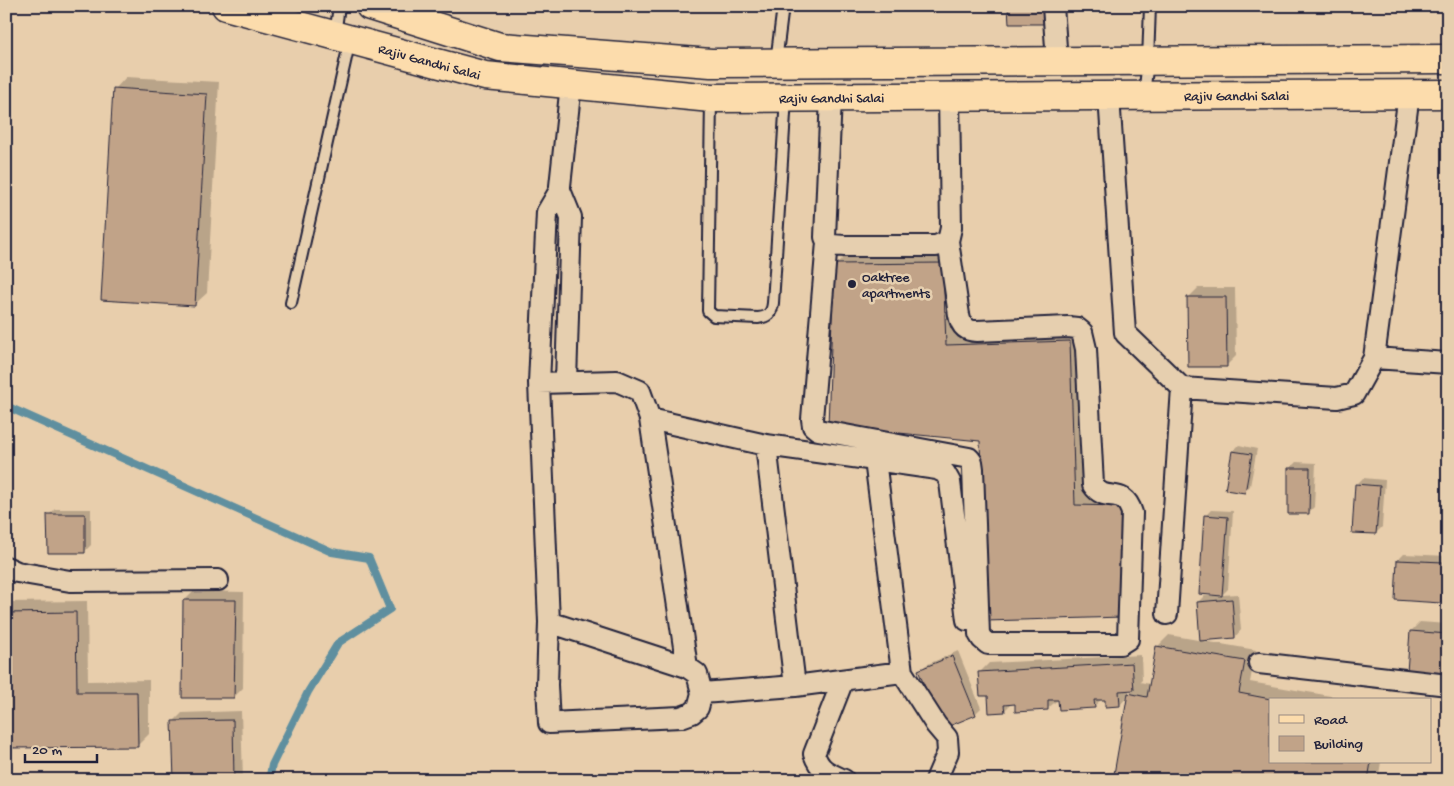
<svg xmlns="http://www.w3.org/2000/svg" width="1454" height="786" viewBox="0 0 1454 786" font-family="'Gochi Hand',sans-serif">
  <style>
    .shadow { fill: #0003; fill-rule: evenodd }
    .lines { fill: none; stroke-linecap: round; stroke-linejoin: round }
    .stream { stroke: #5f8f9f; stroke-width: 8 }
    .building { fill: #c1a388; stroke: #22223b }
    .service-casing { stroke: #22223b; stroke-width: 14 }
    .minor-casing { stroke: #22223b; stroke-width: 24 }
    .primary-casing { stroke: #22223b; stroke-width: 31 }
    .service { stroke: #e6cfaf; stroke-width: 10 }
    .minor { stroke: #e6cfaf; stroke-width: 20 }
    .primary { stroke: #fcdcac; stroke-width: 28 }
    .poi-dot { fill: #22223b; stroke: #e6cfaf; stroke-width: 2 }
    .labels { text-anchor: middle; stroke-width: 5; stroke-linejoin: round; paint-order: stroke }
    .street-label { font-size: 14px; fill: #22223b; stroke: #e6cfaf }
    .poi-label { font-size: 14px; fill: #22223b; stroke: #e6cfaf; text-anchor: start }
  </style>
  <rect width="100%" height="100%" fill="#e8ceac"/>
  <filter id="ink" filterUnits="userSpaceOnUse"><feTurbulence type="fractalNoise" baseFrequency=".02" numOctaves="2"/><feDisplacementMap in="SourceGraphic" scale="10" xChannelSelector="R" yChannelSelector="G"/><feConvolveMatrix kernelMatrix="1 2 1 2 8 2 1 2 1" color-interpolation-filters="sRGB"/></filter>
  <g filter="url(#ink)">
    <path class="shadow" d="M126,77L219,82L207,293L195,304L115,89Z
      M955,251L957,333L1081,330L1086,493L1132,494L1134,604L982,440L836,265L848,253Z
      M1198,288H1235L1236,356L1227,365L1189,297Z
      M1239,445L1257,449L1250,486L1244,492L1233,451Z
      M1296,462L1316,463L1314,507L1308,513L1290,468Z
      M1363,478L1385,480L1382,527L1376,533L1357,484Z
      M55,509H91V545L85,551L49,515Z
      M1211,510L1233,511L1228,589L1222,595L1238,594L1241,630L1235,637L1198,602L1204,596H1213L1205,516Z
      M1404,554L1448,556L1447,595L1441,601L1398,560Z
      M194,591L244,592L243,688L234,697L185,600Z
      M87,601L88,681L149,680V734L137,746L6,747V602Z
      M1420,622L1448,624V674L1411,631Z
      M1169,635L1256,650L1250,682L1354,700H1270V762H1381L1378,780H1114L1128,696L1120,705L1106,698L1102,699L1094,706L1060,698L1047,709L1012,703L1004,711L990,694L980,672L989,663L1141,655L1142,680L1140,682L1150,684L1157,647ZM1129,689H1134L1129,694Z
      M958,651L981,708L975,714L920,671L926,665Z
      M241,711L243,780H175L173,722L182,713Z"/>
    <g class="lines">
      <path class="stream" d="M6,406L332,552L369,558L390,609L338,643L308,692L272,765L269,780"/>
    </g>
    <path class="building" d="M1008,6H1043L1044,24H1009Z
      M113,88L207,94L195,306L101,300Z
      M943,263L946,345L1070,341L1075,505L1121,506L1123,617L986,621L980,441L828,426L834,264Z
      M1187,297H1226L1227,367H1188Z
      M1232,451L1252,454L1245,493L1225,490Z
      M1288,468H1310L1309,514H1288Z
      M1355,484L1380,486L1376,534L1352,533Z
      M47,514H85V553H48Z
      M1204,515L1228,517L1222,596L1199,594Z
      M1397,560L1443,562L1441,603L1395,600Z
      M1232,599L1235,638L1200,641L1197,602Z
      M183,600H236L234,698H182Z
      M76,612L77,692H137L138,747L6,748V613Z
      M1410,631L1448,634V675L1407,672Z
      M1156,646L1245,661L1239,693L1276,700H1270V762H1371L1368,780H1113L1128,693L1147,697Z
      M952,656L976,715L942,729L918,670Z
      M1132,663L1134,690L1119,691L1120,706L1105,707V700H1094L1095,708L1059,710L1058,700H1048V710L1015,712V704L1004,705L1005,712L989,713L988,696H980L978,672Z
      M233,720L234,780H174L172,721Z"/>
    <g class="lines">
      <g class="service-casing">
        <path id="service" d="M335,35L339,6
          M776,62L783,6
          M1144,95L1148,61L1150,6
          M711,99L708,311L714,316L758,318C768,317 772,313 773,303L786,98
          M291,303L350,40"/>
      </g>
      <g class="minor-casing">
        <path id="minor" d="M1053,6L1057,61
          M1109,96L1125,333L1182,388L1337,398L1354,394L1374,358L1448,363
          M831,97L825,237L827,242L832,245L845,246H936L948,241L951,228L949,97
          M827,242L812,419L813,426L818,430L969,458L972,462L973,469L979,634L982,639L988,644H1120L1128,639L1132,513C1123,484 1106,505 1093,485L1086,349L1082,332L1077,328L1068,327L977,331C965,331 961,326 959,315L948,241
          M1374,358L1409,94
          M566,382L571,217L560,190V186L571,84
          M539,383L617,381L640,391L650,419L687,667
          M650,419L766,445L795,686
          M766,445L875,460L902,672L936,725L947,738L948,752L936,780
          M875,460L937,469L945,473L950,482L967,620
          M6,567L17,572L70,581L218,580
          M1167,614L1182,388
          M549,622L687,667L697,674L702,693L698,708L692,713L681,717L549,723L547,685L549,622L539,383L547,212L560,190
          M1259,663L1448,685
          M843,680L814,754C820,771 828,773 844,780
          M702,693L795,686L902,672"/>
      </g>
      <g class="primary-casing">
        <g id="primary">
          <path id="s1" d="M226,6L485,76L711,98L1448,94"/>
          <path d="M370,6L500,47L711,63L1448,59"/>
        </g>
      </g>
      <use href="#service" class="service"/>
      <use href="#minor" class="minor"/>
      <use href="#primary" class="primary"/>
    </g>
  </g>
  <circle class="poi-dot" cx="852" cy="284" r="5"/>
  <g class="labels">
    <g class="street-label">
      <text dy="5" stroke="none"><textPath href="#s1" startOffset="211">Rajiv Gandhi Salai</textPath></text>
      <text dy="5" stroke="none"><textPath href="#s1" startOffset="1021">Rajiv Gandhi Salai</textPath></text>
      <text dy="5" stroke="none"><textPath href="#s1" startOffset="616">Rajiv Gandhi Salai</textPath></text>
    </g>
    <g class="poi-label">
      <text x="862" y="281">Oaktree<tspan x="862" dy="16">apartments</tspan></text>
    </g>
  </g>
  <rect width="1454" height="786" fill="none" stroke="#e6cfaf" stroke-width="25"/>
  <rect x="12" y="12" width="1429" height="761" fill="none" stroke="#22223b" stroke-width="2" filter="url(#ink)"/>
  <rect x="1269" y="698" width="162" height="65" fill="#e6cfaf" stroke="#988a81"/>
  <rect x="1279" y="715" width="25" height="8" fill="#fcdcac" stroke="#988a81"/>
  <text x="1314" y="724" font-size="15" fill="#22223b">Road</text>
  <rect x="1279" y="736" width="25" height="15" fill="#c1a388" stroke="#988a81"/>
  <text x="1314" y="748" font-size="15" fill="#22223b">Building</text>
  <path d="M25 754v8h72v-8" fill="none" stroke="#22223b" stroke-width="2.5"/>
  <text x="32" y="754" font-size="15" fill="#22223b" stroke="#e6cfaf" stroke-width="4" paint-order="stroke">20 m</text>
</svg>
